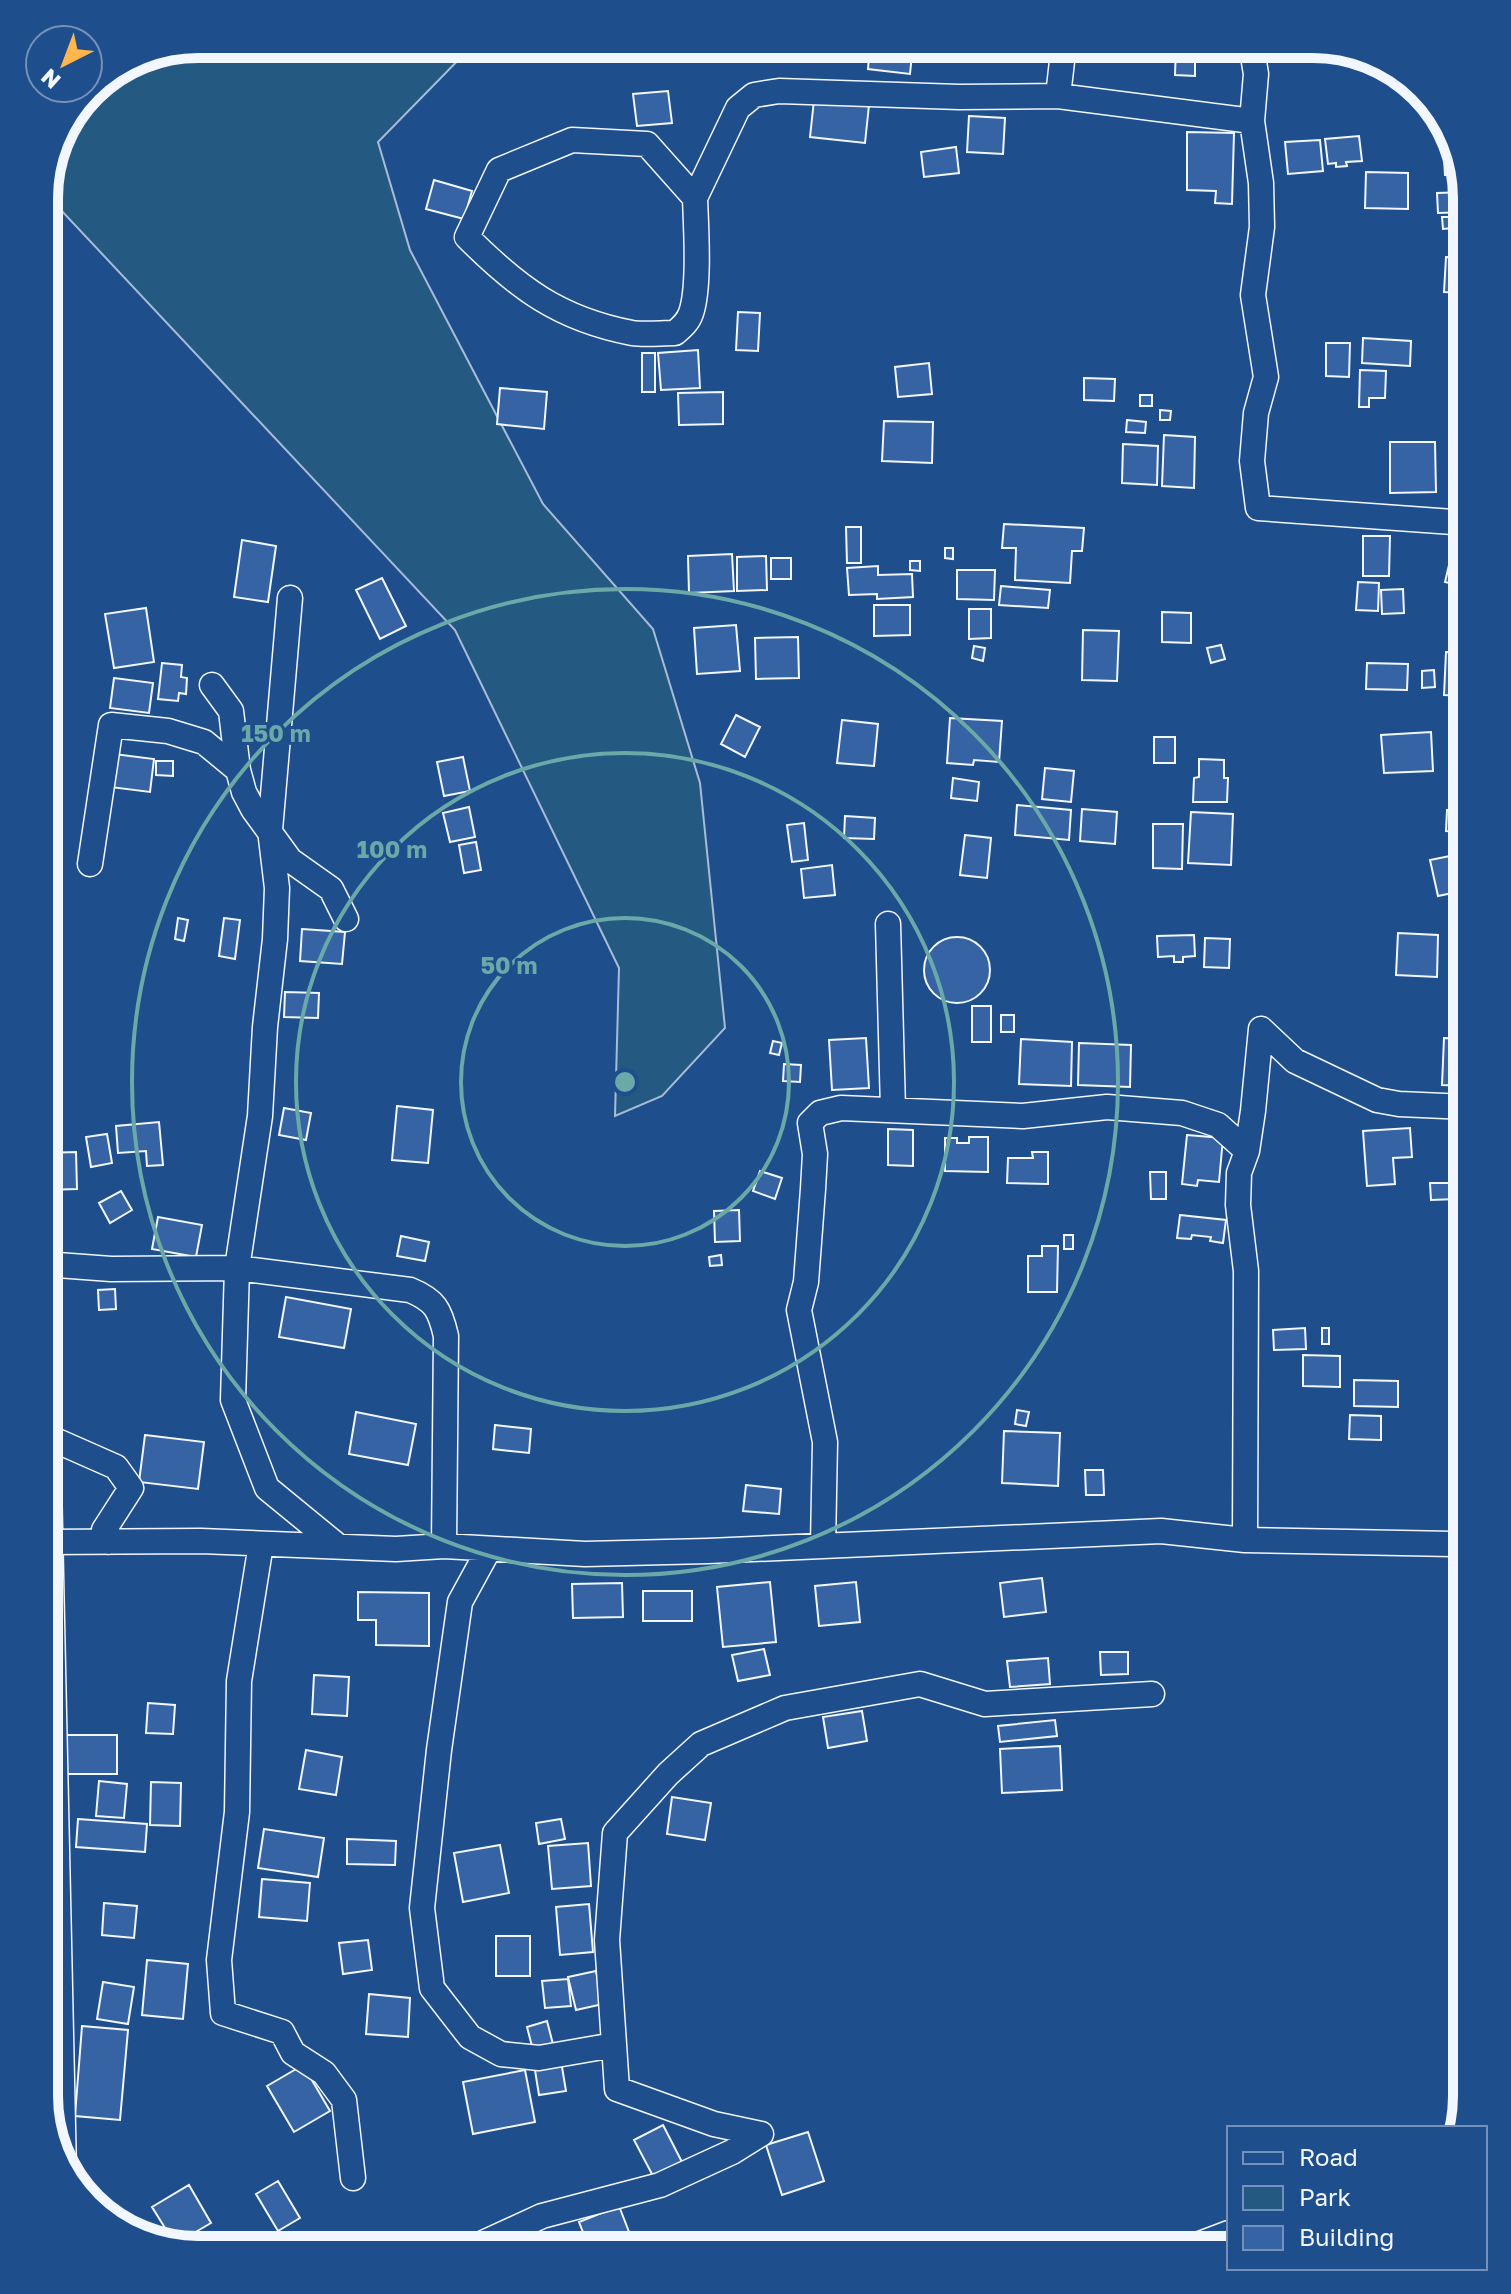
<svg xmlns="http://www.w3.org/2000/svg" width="1511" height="2294" viewBox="0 0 1511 2294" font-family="'Golos Text',sans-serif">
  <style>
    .green { fill: #245a82; stroke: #a8bbd7; stroke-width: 2 }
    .building { fill: #3563a3; stroke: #f2f6ff; stroke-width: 2 }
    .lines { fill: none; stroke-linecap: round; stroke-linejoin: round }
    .minor-casing { stroke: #f2f6ff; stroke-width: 27 }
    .minor { stroke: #1f4e8c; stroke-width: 24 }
    .ring { fill: none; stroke: #6aa9a8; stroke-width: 4 }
    .rim { fill: none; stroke: #f2f6ff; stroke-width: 10 }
    .centre { fill: #6aa9a8; stroke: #1f4e8c; stroke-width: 4 }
    .ring-label { font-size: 24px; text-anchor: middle; font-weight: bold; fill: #6aa9a8; stroke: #1f4e8c; stroke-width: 6; stroke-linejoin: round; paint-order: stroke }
  </style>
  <rect width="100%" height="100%" fill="#1f4e8c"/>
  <path class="green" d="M198,44H474L378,142L410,250L543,504L653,629L700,783L725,1028L662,1096L615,1116L619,968L455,630L44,192L89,89L139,56Z"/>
  <path class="building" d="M688,44H751L752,54L689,57Z
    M870,44H913L910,74L868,69Z
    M1176,44H1195V76L1175,75Z
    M1304,44H1323L1353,55L1339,54V60L1318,59V55H1304Z
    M668,91L672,123L637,126L633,94Z
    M814,100L869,105L865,143L810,137Z
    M969,116L1005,118L1003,154L967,152Z
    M1187,132L1234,133L1232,204L1215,203L1216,191L1187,190Z
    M1359,136L1362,161L1346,162L1347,166L1336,167V163L1328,164L1325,139Z
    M1452,139L1461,174L1445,175L1443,140Z
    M1320,140L1323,171L1288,174L1285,142Z
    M956,147L959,173L924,177L921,152Z
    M1366,172L1408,173V209L1365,208Z
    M434,180L472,191L464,219L426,209Z
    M1465,192L1467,212L1438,213L1437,193Z
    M1442,217H1453V228L1443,229Z
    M1463,217H1467V235H1463Z
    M1446,257L1467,258V293L1444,292Z
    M738,312L760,313L758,351L736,350Z
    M1363,338L1411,341L1410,366L1362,363Z
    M1326,343H1350L1349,377L1326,376Z
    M698,350L700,388L661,390L658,353Z
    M642,353H655V392H642Z
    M929,363L932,394L898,397L895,367Z
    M1360,370L1386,371L1385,398H1369V407H1359Z
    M1084,378L1115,379L1114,401L1084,400Z
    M500,388L547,392L544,429L497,424Z
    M723,392V424L679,425L678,393Z
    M1140,395H1152V406H1140Z
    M1160,410L1171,411L1170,420H1160Z
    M1127,420L1146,422L1145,433L1126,432Z
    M884,421L933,422L932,463L882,461Z
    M1164,435L1195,437L1194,488L1162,486Z
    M1390,442H1435L1436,492L1390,493Z
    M1123,444L1158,446L1157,485L1122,483Z
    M1004,524L1084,528L1082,551H1072L1070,583L1015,580L1016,548H1002Z
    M846,527H861V563H847Z
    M1363,536H1390L1389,576H1363Z
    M242,540L276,546L268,602L234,597Z
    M1454,544L1467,547V587L1445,582Z
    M945,548H953V559L945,558Z
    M732,554L734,591L689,593L688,556Z
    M766,556L767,590L737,591V557Z
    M771,558H791V579H771Z
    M910,561H920V571L910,570Z
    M878,566V575L912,574L913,597L877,599V594L849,595L847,568Z
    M957,570H995L994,600L957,599Z
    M382,578L406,626L380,639L356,590Z
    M1358,582L1379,583L1378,611L1356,610Z
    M1001,586L1050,590L1048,608L999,605Z
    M1403,589L1404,613L1382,614L1381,590Z
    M874,605H910V635L874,636Z
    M146,608L154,662L114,668L105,614Z
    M969,609H991V638L969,639Z
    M1162,612L1191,613V643L1162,642Z
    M736,625L740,671L697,674L694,628Z
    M1083,630L1119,631L1117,681L1082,680Z
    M798,637L799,678L756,679L755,638Z
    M1221,645L1225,659L1211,663L1207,648Z
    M974,646L985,648L983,661L972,658Z
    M1446,652L1467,653V696L1444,695Z
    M162,663L182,665L181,677L187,678L186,694L179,693L178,701L158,699Z
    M1367,663L1408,664L1407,690L1366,689Z
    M1434,670L1435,687L1422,688V671Z
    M114,678L153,683L149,713L110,708Z
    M736,715L760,727L745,757L721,744Z
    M950,718L1002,721L999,762L974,760L973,765L947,763Z
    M842,720L878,724L874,766L837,763Z
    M1431,732L1433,771L1384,773L1381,735Z
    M1154,737H1175V763H1154Z
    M114,754L154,759L150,792L110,787Z
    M463,757L470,791L444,796L437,762Z
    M1199,759L1224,760V778H1228L1227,802H1193L1194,778L1199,777Z
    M156,761H173V776L156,775Z
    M1045,768L1074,771L1071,802L1042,799Z
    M953,778L979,782L977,801L951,798Z
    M1017,805L1071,810L1069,840L1015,835Z
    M469,807L475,837L450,842L443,813Z
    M1082,809L1117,812L1115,844L1080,841Z
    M1447,810L1460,811L1459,832L1446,831Z
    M1191,812L1233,814L1231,865L1188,863Z
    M845,816L875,818L874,839L844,838Z
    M804,823L808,860L792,862L787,825Z
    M1153,824H1183L1182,869L1153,868Z
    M965,835L991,838L987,878L960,875Z
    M476,842L481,870L464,873L459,845Z
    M1455,855L1462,891L1438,896L1430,860Z
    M832,865L835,895L804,898L801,869Z
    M178,918L188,920L184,941L175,939Z
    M224,918L240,920L235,959L219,956Z
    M302,929L345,932L342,964L300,961Z
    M1398,933L1438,935L1437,977L1396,975Z
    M1194,935L1195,956L1183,957V962H1174V956L1158,957L1157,936Z
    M924 970a33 33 0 1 1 66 0a33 33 0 1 1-66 0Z
    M1205,938L1230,939L1229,968L1204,967Z
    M285,992L319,993L318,1018L284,1017Z
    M972,1006H991V1042H972Z
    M1001,1015H1014V1032H1001Z
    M866,1038L869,1088L832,1090L829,1040Z
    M1444,1038L1467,1039V1086L1442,1085Z
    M1021,1039L1072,1042L1071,1086L1019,1084Z
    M773,1041L782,1043L779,1055L770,1053Z
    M1079,1043L1131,1045L1130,1087L1078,1085Z
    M784,1064L801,1065L800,1082L783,1081Z
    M397,1106L433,1110L428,1163L392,1160Z
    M284,1108L311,1113L306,1140L279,1135Z
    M159,1122L163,1165L147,1166L146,1151L118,1153L116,1126Z
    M1410,1128L1412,1157L1393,1158L1395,1184L1367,1186L1363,1131Z
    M888,1129L913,1130V1166L888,1165Z
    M107,1134L112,1163L91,1167L86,1137Z
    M1187,1135L1223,1138L1219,1182L1198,1180L1197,1186L1182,1184Z
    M969,1137H988V1172L945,1171V1138H957V1143H969Z
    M76,1152L77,1189L44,1190V1153Z
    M1032,1152H1048V1184L1007,1183L1008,1158H1033Z
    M760,1171L782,1178L775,1199L753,1191Z
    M1150,1172H1166V1199H1151Z
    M1430,1183H1457V1199L1431,1200Z
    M121,1191L132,1210L110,1223L99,1203Z
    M739,1210L740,1241L715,1242L714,1211Z
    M1180,1215L1226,1220L1223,1243L1210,1241L1211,1237L1192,1235L1191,1239L1177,1238Z
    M158,1217L202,1225L196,1257L152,1249Z
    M1064,1235H1073V1249H1064Z
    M401,1236L429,1242L425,1261L397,1256Z
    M1042,1246H1058L1057,1292H1028V1256H1042Z
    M721,1255L722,1265L710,1266L709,1257Z
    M115,1289L116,1309L99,1310L98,1290Z
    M286,1297L351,1309L344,1348L279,1337Z
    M1305,1328L1306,1349L1274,1350L1273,1330Z
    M1322,1328H1329V1344H1322Z
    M1303,1355L1340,1356V1387L1303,1386Z
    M44,1359L53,1360L48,1420H44Z
    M1354,1380L1398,1381V1407L1354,1406Z
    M1017,1410L1029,1412L1026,1426L1015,1424Z
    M356,1412L416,1424L408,1465L349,1454Z
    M1350,1415L1381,1416V1440L1349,1439Z
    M495,1425L531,1429L529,1453L493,1449Z
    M1004,1431L1060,1433L1058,1486L1002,1483Z
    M145,1435L204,1442L198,1489L139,1482Z
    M1085,1470H1103L1104,1495H1086Z
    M746,1485L781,1489L779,1514L743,1511Z
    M1042,1578L1046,1612L1004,1617L1000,1583Z
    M770,1582L776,1642L723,1647L717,1587Z
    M856,1582L860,1622L819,1626L815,1586Z
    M622,1583L623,1617L573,1618L572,1584Z
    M643,1591H692V1621H643Z
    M358,1592L429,1593V1646L376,1645V1620H358Z
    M764,1649L770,1675L738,1681L732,1655Z
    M1100,1652H1128V1674L1101,1675Z
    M1048,1658L1050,1684L1010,1687L1007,1661Z
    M314,1675L349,1677L347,1716L312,1714Z
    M148,1703L175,1705L173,1734L146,1733Z
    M862,1711L867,1741L828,1748L823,1717Z
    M1055,1720L1057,1736L1000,1742L998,1726Z
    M67,1735H117V1774H67Z
    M1060,1746L1062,1790L1002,1793L1000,1749Z
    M306,1750L342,1757L336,1795L299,1789Z
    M99,1781L127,1784L124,1818L96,1816Z
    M151,1782L181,1783L180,1826L150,1825Z
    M672,1797L711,1803L705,1840L667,1834Z
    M78,1819L147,1824L145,1852L76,1847Z
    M561,1819L565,1839L539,1844L536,1823Z
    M264,1829L324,1838L318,1877L258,1868Z
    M347,1839L396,1841L395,1865L347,1864Z
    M588,1843L591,1886L552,1889L548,1846Z
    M500,1845L509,1893L463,1902L454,1853Z
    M262,1879L310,1883L307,1921L259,1917Z
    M104,1903L137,1906L134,1938L102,1935Z
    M589,1904L593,1952L560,1955L556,1907Z
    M496,1936H530V1976H496Z
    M368,1940L372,1970L343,1974L339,1943Z
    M147,1960L188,1964L183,2019L142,2015Z
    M596,1971L603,2004L576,2010L568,1977Z
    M568,1979L571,2006L545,2008L542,1981Z
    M103,1982L134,1987L128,2024L97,2019Z
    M369,1994L410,1998L408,2037L366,2034Z
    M547,2021L554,2048L534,2054L527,2027Z
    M82,2026L128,2030L120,2120L75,2116Z
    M561,2061L566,2091L539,2095L534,2064Z
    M303,2065L330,2111L294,2132L267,2086Z
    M525,2070L535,2122L473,2134L463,2082Z
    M663,2125L682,2162L653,2176L634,2140Z
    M808,2132L824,2181L782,2195L766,2145Z
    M278,2181L300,2218L278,2231L256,2194Z
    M189,2185L211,2223L175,2244L152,2207Z
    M619,2206L636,2250H590L579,2222Z"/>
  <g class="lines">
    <g class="minor-casing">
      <path id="minor" d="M1064,44L1058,96L1252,121
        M1251,44L1256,74L1252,121L1261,183L1262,227L1253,295L1266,377L1256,413L1252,461L1258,508L1467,523
        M572,140L647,144L695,198C696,227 700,287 691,313C688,322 682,327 675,333C661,333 645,335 632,333C559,319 518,288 467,237L499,170Z
        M695,198L738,108L754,95L779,91L959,97L1058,96
        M290,598L270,830L277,888L275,939L265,1027L260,1116L237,1268L233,1400L267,1488L339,1547
        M212,685L231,711L238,770L244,792L253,809L290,860L331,889L346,919
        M90,864L111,725L168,731L204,742L238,770
        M888,924L893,1109
        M1261,1029L1295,1061L1377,1100L1399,1104L1467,1107
        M44,1264L111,1269L237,1268L410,1290C435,1300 440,1310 446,1336L444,1546
        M1245,1540L1246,1271L1238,1205L1239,1173L1247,1151L1253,1111L1261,1029
        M44,1542L201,1541L396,1549L444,1546L585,1554L708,1551L1161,1531L1245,1540L1453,1544L1467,1540
        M261,1544L239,1681L237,1812L219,1960L223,2013L282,2032L293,2053L324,2073L344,2100L353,2178
        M823,1545L825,1442L799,1310L806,1282L813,1189L815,1154L810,1123L820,1113L841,1108L1023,1116L1107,1107L1182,1113L1218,1125L1247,1151
        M489,1549L460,1602L439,1750L422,1908L432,1988L470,2037L501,2054L539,2058L614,2045
        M761,2134L714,2124L617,2089L607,1940L615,1833L668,1774L701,1744L785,1708L920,1684L985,1704L1152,1694
        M64,2172L48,1437L116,1467L131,1488L104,1530L108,1542
        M468,2250L542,2216L660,2185L732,2152L761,2134
        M1184,2250L1229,2233"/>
    </g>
    <use href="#minor" class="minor"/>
  </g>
  <g class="ring">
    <circle cx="625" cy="1082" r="164"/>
    <circle cx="625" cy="1082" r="329"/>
    <circle cx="625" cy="1082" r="493"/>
  </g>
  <path d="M0 0H1511V2294H0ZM198 58H1313A140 140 0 0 1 1453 198V2096A140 140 0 0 1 1313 2236H198A140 140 0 0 1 58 2096V198A140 140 0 0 1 198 58Z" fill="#1f4e8c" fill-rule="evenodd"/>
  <path class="rim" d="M198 58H1313A140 140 0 0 1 1453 198V2096A140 140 0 0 1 1313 2236H198A140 140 0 0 1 58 2096V198A140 140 0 0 1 198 58Z"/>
  <circle cx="625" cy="1082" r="12" class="centre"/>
  <g class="ring-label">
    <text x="276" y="742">150 m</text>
    <text x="392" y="858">100 m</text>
    <text x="509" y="974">50 m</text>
  </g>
  <rect x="1227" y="2126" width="260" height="144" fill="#1f4e8c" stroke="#7391ba" stroke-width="2"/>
  <rect x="1243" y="2152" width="40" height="12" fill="#1f4e8c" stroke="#7391ba" stroke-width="2"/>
  <text x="1299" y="2166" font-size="24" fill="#f2f6ff">Road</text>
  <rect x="1243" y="2186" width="40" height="24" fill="#245a82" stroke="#7391ba" stroke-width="2"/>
  <text x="1299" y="2206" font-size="24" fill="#f2f6ff">Park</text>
  <rect x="1243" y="2226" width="40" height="24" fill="#3563a3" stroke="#7391ba" stroke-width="2"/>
  <text x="1299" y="2246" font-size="24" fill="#f2f6ff">Building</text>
  <g transform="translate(64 64) rotate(222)"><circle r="38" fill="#1f4e8c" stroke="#7391ba" stroke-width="2"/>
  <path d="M0-6L14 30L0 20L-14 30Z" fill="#ffb74d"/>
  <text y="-12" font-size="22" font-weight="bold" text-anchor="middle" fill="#f2f6ff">N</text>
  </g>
</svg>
